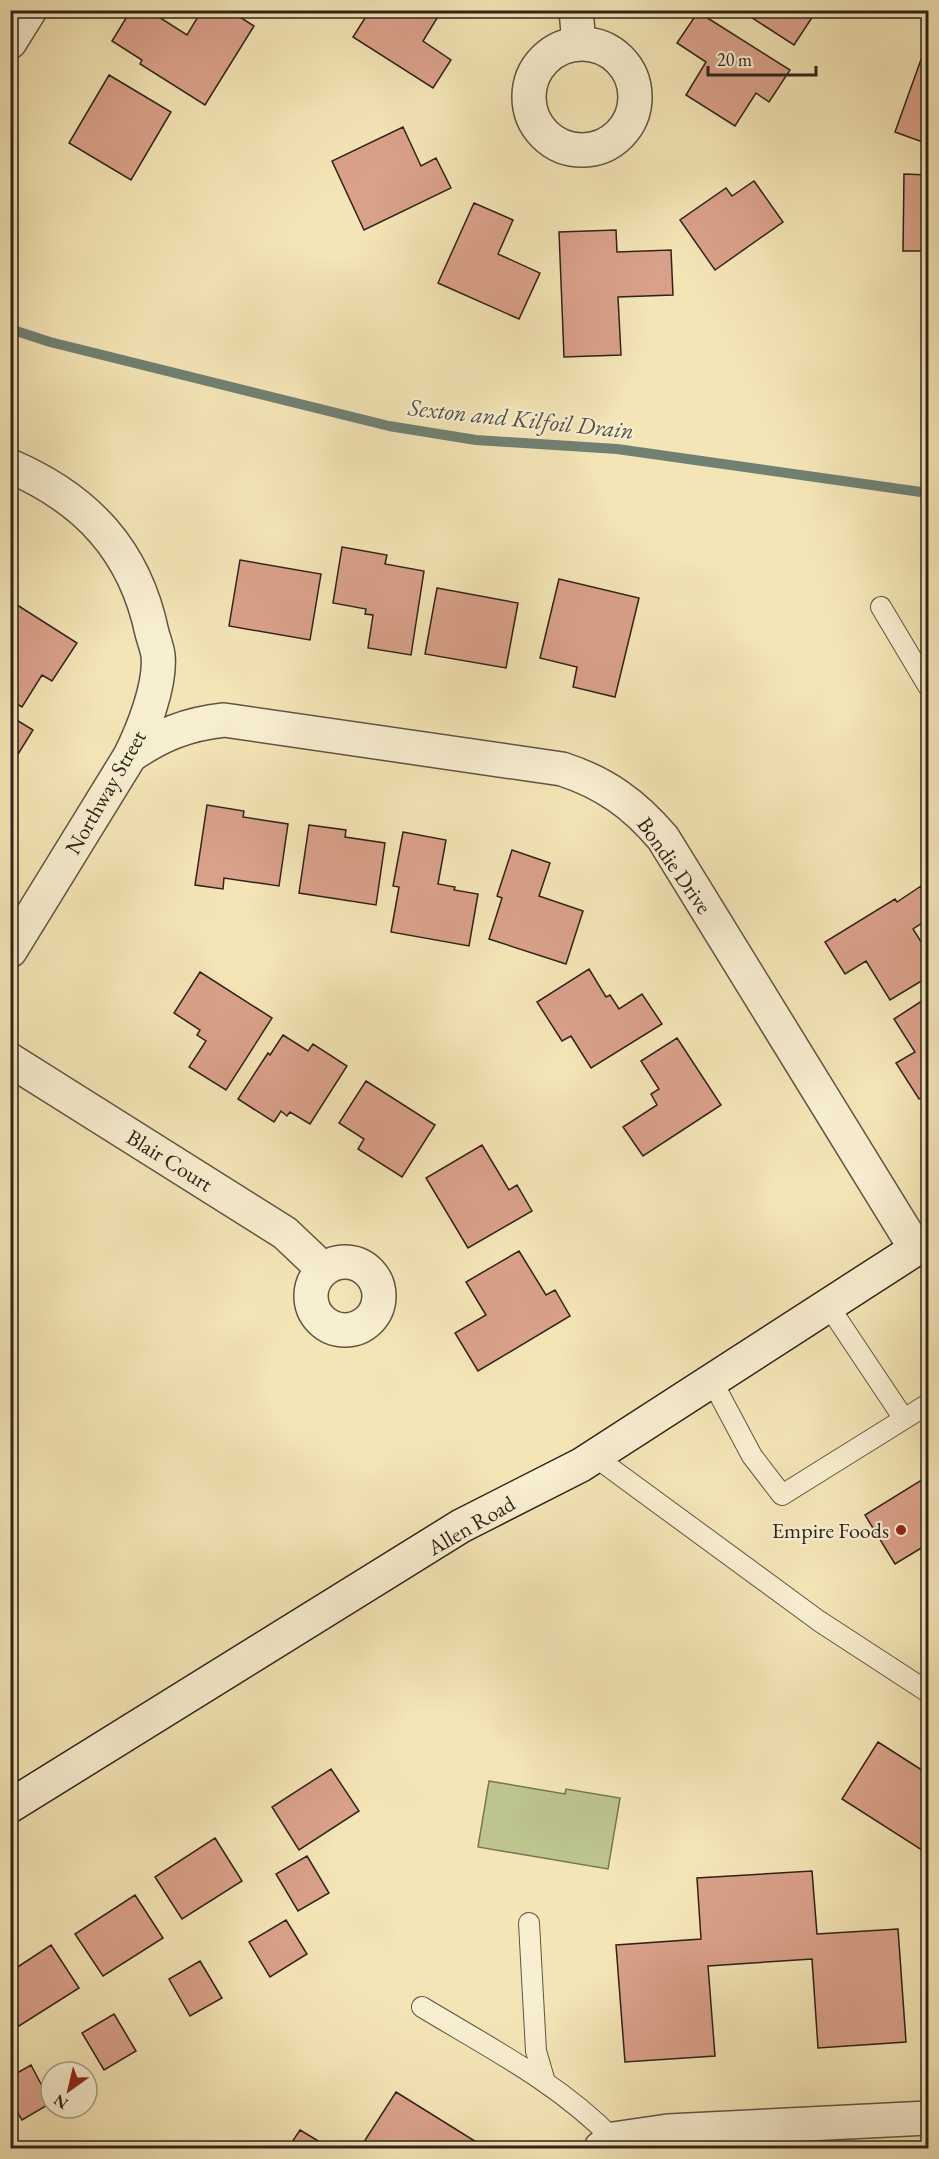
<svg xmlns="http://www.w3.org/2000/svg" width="939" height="2159" viewBox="0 0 939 2159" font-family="'EB Garamond',serif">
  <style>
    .green { fill: #bdc48d; stroke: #767454; stroke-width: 1.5 }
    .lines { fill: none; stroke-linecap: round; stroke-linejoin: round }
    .stream { stroke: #708173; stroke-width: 10 }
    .building { fill: #daa18a; stroke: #2f231a; stroke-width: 1.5 }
    .service-casing { stroke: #605441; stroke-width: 22 }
    .minor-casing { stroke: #605441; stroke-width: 36 }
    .secondary-casing { stroke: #2f231a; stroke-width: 36 }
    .service { stroke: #f8eed0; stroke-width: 20 }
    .minor { stroke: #f8eed0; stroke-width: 33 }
    .secondary { stroke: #f8eed0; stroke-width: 33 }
    .poi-dot { fill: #8f2418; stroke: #f8eed0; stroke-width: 2 }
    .labels { text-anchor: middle; stroke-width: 4.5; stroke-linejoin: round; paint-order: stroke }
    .street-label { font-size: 22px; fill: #2f231a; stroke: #f8eed0 }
    .poi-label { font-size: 22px; fill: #2f231a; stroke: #f8eed0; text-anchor: end }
    .water-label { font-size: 24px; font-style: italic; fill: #505246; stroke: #f8eed0 }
  </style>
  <rect width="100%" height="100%" fill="#f4e5b6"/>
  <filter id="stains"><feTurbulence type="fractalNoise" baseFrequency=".00333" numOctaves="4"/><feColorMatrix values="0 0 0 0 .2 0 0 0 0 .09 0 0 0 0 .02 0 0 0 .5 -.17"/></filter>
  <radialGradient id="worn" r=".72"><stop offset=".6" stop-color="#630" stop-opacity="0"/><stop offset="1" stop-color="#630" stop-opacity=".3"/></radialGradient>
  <path class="green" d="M489,1781L565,1794L566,1789L620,1798L608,1869L478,1847Z"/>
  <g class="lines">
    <path class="stream" d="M10,329L50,342L389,426L476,440L617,449L928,493"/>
  </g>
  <path class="building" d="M131,10H148L187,35L202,10H229L254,26L205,105L140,64L142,60L112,41Z
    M370,10H442L423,41L451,60L433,88L353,37Z
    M740,10H817L794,45Z
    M698,12L790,70L769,102L756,93L735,126L686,95L706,62L677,43Z
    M923,54L928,56V144L895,132Z
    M109,75L171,112L131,180L69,143Z
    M403,127L421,166L436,158L451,188L364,230L332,161Z
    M904,174L928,175V251H903Z
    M754,181L783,222L715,270L680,220L726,188L732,196Z
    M474,203L513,220L498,254L540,273L519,319L438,283Z
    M616,230L617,252L671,250L673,295L618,297L621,355L564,357L559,232Z
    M342,547L387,555L385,564L424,571L411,655L368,648L373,615L365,614L366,609L333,603Z
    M240,560L321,574L310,640L229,626Z
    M559,579L639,598L615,697L573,687L577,667L540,658Z
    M437,588L518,603L506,668L425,654Z
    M14,603L77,643L52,681L42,675L22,707L10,700V609Z
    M10,716L33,730L10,767Z
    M207,805L244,811L243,817L288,824L279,886L224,878L223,889L195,885Z
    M309,825L346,830L345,837L385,843L376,905L299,893Z
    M403,832L446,840L438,884L455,887L454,890L478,894L469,946L391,932L399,887L393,886Z
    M512,850L550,863L539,896L583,911L566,964L489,939L502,898L497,896Z
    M921,886L928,898V919L913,929L928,953V977L890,1000L866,961L845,974L825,942L895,899L897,902Z
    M589,969L606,997L610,995L619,1009L642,994L662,1024L591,1068L571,1036L562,1041L537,1002Z
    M200,972L272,1018L226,1090L189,1067L206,1041L197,1035L200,1030L174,1013Z
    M928,997V1093L919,1099L896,1063L915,1052L894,1019Z
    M283,1035L308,1051L313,1044L347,1066L310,1124L290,1112L287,1116L281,1111L274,1122L238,1099L268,1053L270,1055Z
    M677,1038L721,1105L643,1156L623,1127L657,1105L651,1094L659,1089L641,1061Z
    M366,1081L435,1125L402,1177L358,1149L364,1139L339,1123Z
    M482,1145L509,1190L517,1185L532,1211L468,1248L426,1178Z
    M519,1251L546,1295L555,1290L570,1316L478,1371L455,1333L486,1315L466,1282Z
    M928,1476V1544L895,1564L865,1515Z
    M878,1742L928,1774V1854L842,1799Z
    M331,1769L359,1811L299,1850L272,1807Z
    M215,1838L242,1881L182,1919L155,1877Z
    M307,1856L329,1893L298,1911L276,1874Z
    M812,1871L817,1934L898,1929L906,2042L818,2048L812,1959L708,1966L715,2056L625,2062L616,1945L701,1939L697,1878Z
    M135,1895L163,1938L103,1976L75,1934Z
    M286,1920L307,1954L270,1977L249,1942Z
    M51,1945L79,1988L19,2026L10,2013V1972Z
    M200,1961L222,1998L190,2016L169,1979Z
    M114,2014L136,2051L104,2070L82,2033Z
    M31,2065L51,2103L22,2120L10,2101V2077Z
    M396,2092L486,2148H360Z
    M300,2130L330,2148H288Z"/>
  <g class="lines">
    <g class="service-casing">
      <path id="service" d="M881,607L928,686
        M712,1381L752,1456L782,1495L904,1419L828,1305
        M904,1419L928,1404
        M594,1456L819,1621L928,1692
        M529,1923L536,2051L545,2082
        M422,2007C488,2047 559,2083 613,2139"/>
    </g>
    <g class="minor-casing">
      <path id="minor" d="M576,10L579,44
        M10,42L30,10
        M529 97a53 53 0 1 1 106 0a53 53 0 1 1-106 0Z
        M10,466C87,499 135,551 152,633C154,640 157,648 158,655C161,685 143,730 130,756L10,951
        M130,756C160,735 187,724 224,720L562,769C605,783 634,804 663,838L916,1249
        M10,1060L285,1233L323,1269
        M311 1296a34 34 0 1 1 68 0a34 34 0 1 1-68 0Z
        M601,2148L613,2139L668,2131L928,2118"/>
    </g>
    <g class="secondary-casing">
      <path id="secondary" d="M10,1806L461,1526L581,1465L928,1241"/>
    </g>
    <use href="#service" class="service"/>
    <use href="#minor" class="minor"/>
    <use href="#secondary" class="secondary"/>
  </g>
  <circle class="poi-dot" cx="901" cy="1530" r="6"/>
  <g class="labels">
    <g class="street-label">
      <text transform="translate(105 792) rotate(-60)" y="8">Northway Street</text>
      <text transform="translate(675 865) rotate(55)" y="8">Bondie Drive</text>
      <text transform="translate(170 1160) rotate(32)" y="8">Blair Court</text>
      <text transform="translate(471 1525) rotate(-30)" y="8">Allen Road</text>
    </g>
    <g class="poi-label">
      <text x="889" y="1538">Empire Foods</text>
    </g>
    <g class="water-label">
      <text transform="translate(521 419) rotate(6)" y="8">Sexton and Kilfoil Drain</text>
    </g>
  </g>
  <rect width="939" height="2159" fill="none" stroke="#f4e5b6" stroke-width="36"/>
  <rect x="12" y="12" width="915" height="2135" fill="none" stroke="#2f231a" stroke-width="3"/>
  <rect x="18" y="18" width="903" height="2123" fill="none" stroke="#2f231a" stroke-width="1.5"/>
  <g transform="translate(69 2090) rotate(214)"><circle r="28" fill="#f8eed0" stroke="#a89d87" stroke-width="1.5"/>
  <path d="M0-4.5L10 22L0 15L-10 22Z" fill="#8f2418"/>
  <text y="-9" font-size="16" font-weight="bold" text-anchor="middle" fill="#2f231a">N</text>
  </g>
  <path d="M708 66v9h108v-9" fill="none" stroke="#2f231a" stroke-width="3"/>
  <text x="717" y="66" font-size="18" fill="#2f231a" stroke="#f8eed0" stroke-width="4.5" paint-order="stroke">20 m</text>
  <rect width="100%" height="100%" filter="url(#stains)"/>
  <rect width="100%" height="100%" fill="url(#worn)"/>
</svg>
